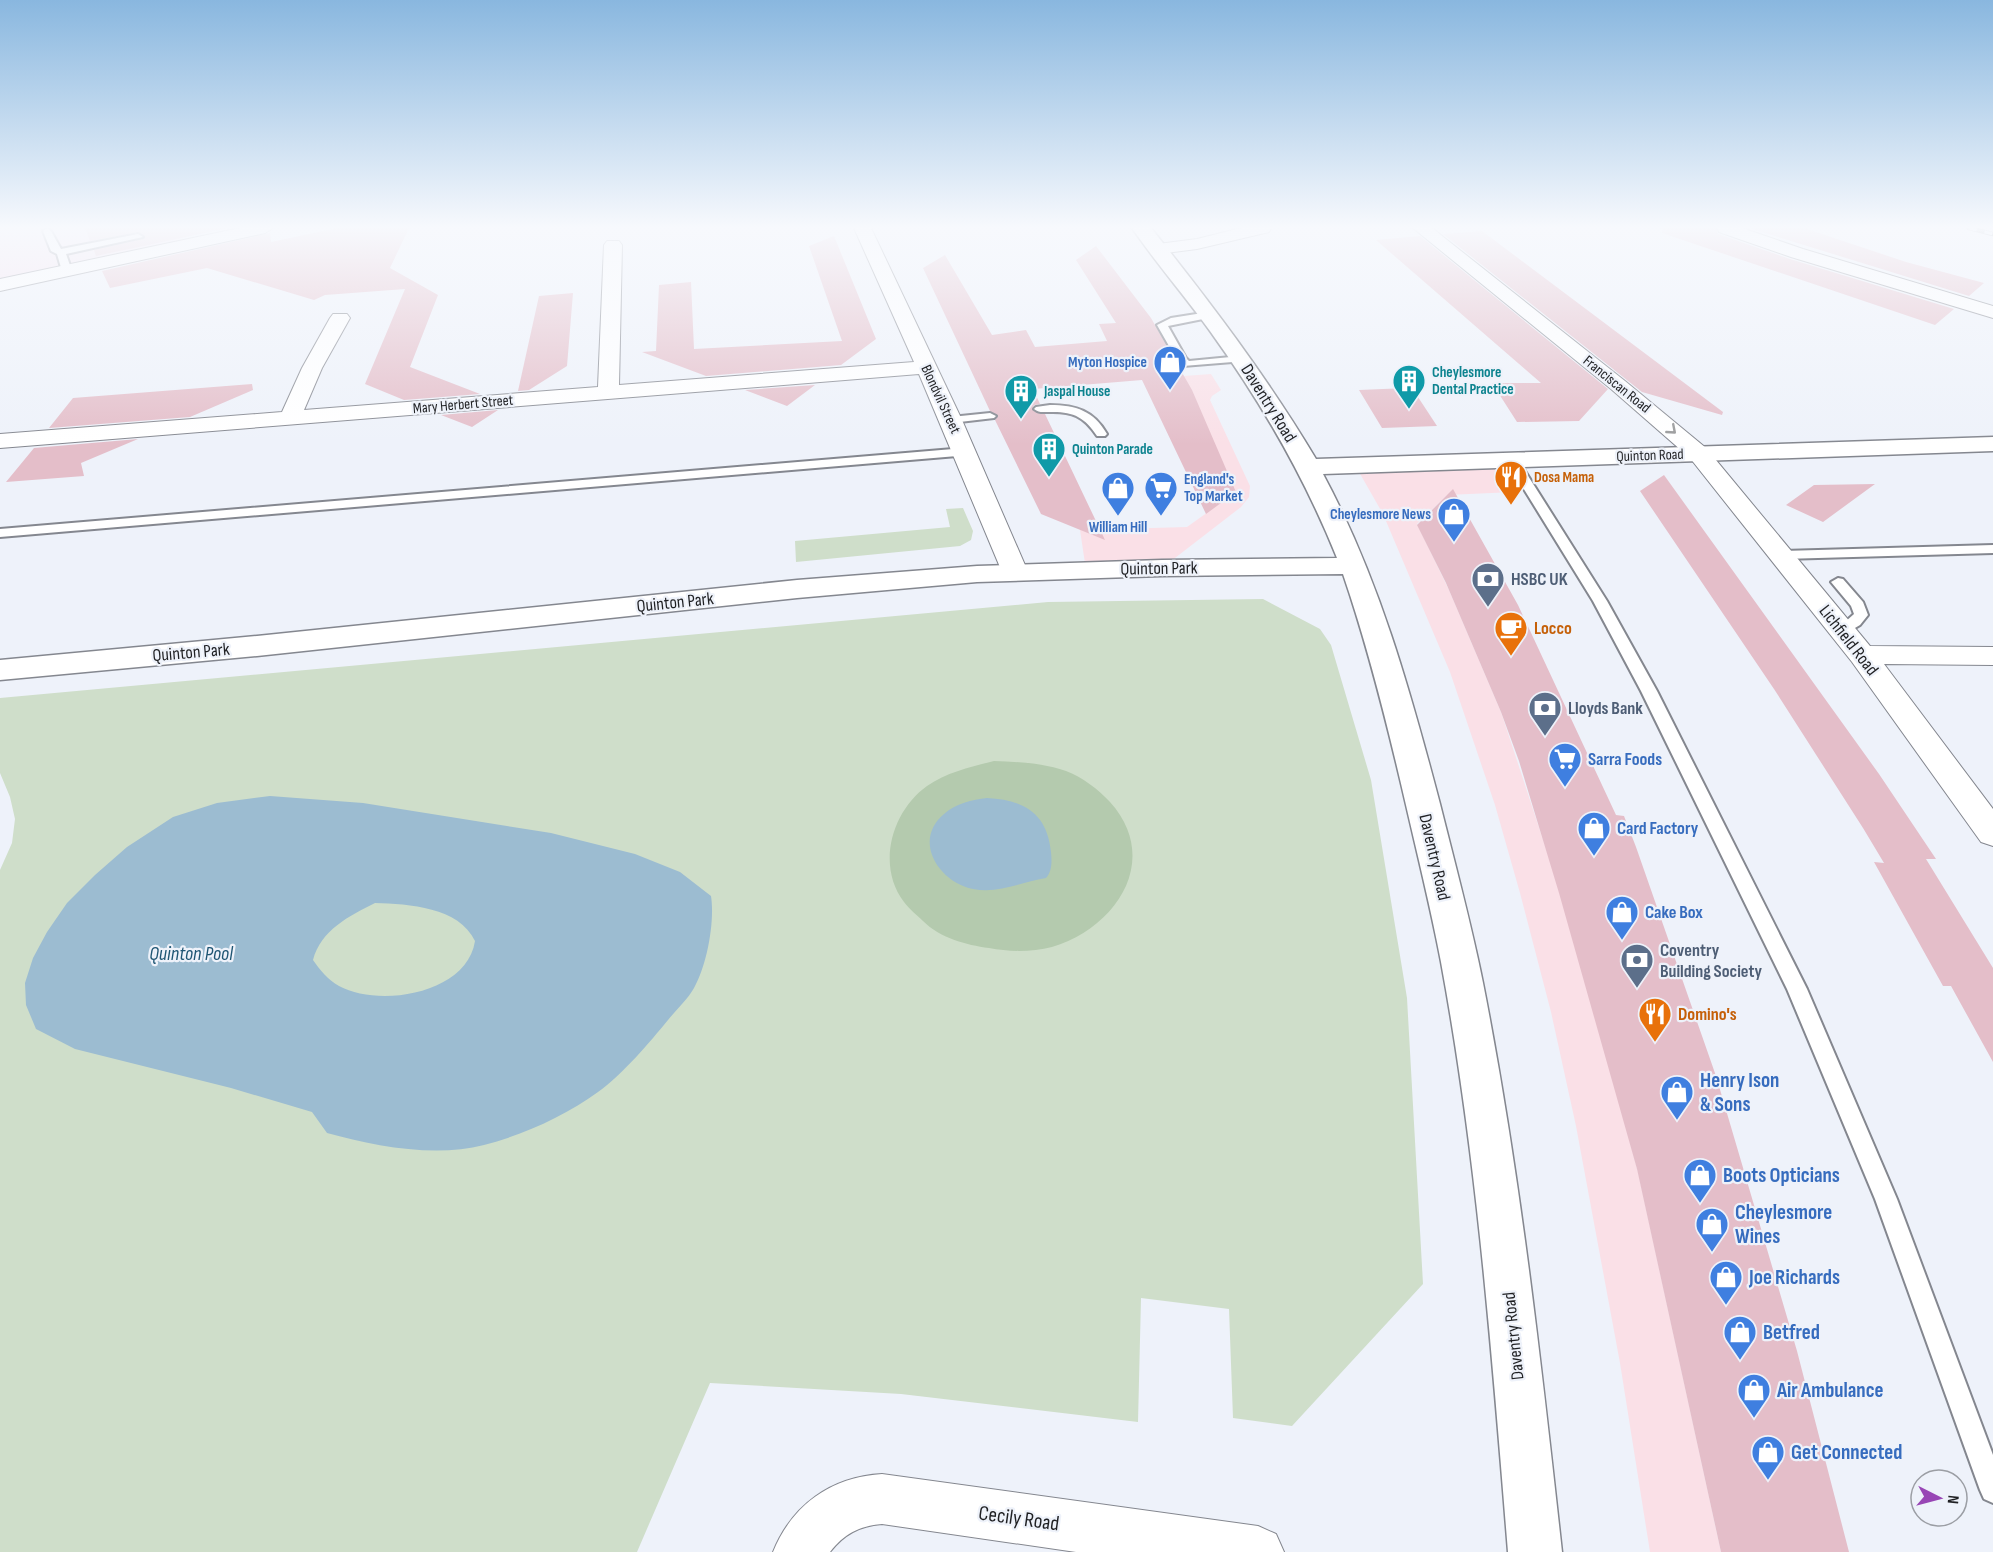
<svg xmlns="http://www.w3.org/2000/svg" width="1993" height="1552" viewBox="0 0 1993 1552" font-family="'Sofia Sans Condensed',sans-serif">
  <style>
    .commercial { fill: #fae0e7 }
    .education { fill: #f6e1ee }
    .green { fill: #cfdeca }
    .forest { fill: #b4caae }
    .water { fill: #9cbcd1; fill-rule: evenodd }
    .building { fill: #e4bec9 }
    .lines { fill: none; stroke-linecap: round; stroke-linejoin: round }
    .lane-casing { stroke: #84878f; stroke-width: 4 }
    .street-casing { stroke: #84878f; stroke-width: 2 }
    .secondary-casing { stroke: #84878f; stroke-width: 3 }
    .lane { fill: #fff; fill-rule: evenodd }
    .street { fill: #fff; fill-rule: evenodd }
    .secondary { fill: #fff; fill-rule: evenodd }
    .rail-casing { stroke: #4e5054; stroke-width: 4.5 }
    .rail { stroke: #eef2fa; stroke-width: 3; stroke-dasharray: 8; stroke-linecap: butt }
    .oneway { stroke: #9a9b9c }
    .labels { text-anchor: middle; stroke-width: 4.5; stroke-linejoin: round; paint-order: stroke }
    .far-shop-label { font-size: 15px; font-weight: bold; fill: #366cbe; stroke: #eef2fa; text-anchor: end }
    .far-culture-label { font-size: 15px; font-weight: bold; fill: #0d838f; stroke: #eef2fa; text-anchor: start }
    .far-street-label { font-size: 15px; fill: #1f2023; stroke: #eef2fa }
    .far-food-label { font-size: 15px; font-weight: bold; fill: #c56008; stroke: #eef2fa; text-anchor: start }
    .street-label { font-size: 18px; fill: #1f2023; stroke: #eef2fa }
    .service-label { font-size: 18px; font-weight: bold; fill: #4e5e75; stroke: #eef2fa; text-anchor: start }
    .food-label { font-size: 18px; font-weight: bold; fill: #c56008; stroke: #eef2fa; text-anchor: start }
    .shop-label { font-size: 18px; font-weight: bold; fill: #366cbe; stroke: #eef2fa; text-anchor: start }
    .water-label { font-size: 20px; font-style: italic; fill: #1e5573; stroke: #eef2fa }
    .near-shop-label { font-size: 21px; font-weight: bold; fill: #366cbe; stroke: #eef2fa; text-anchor: start }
    .near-street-label { font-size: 21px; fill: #1f2023; stroke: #eef2fa }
  </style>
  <rect width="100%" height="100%" fill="#eef2fa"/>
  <path class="commercial" d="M1211,374L1221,390L1212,396L1210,400L1250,486L1249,497L1241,507L1162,568L1086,570L1080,530L1187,527L1236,492L1184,376Z
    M1494,460L1514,492L1447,495L1417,524L1449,590L1501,712L1552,867L1606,1053L1638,1172L1721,1552H1650L1620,1363L1576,1126L1551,1012L1520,893L1495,805L1450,672L1383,514L1355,465Z"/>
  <path class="education" d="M0,228H174L184,244L0,283Z"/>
  <path class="green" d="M963,508L973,531L971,540L960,546L796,562L795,541L950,527L946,509Z
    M1263,599L1320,629L1331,645L1371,780L1407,998L1423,1284L1292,1426L1233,1418L1229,1309L1141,1298L1138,1422L901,1394L710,1383L637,1552H0V870L12,843L15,819L10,797L0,773V698L1048,602Z"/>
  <path class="forest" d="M994,761C1019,762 1042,763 1066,771C1082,777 1098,789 1110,802C1162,860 1116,928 1052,947C1032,952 1009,952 989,948C966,945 940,938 923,921C917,915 909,909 904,902C876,865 892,811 927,786C947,772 971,767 994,761Z"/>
  <path class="water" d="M270,796L363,803L551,833L635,854L680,872L711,896C715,922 707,965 694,988C688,999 676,1010 668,1020C650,1042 622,1075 598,1092C565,1116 523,1135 484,1145C435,1158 374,1146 327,1133L312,1112L231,1088L75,1049L36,1029L26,1005L25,983L33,958L47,932L67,903L95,875L127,847L173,817L217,803ZM375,903C409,904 459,907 475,941C467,994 379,1008 339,986C328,980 320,970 313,960C321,930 349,916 375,903Z
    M987,798C1024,800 1047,813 1051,852C1052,862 1052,871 1046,878C1021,882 999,894 973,889C939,882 912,841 944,814C956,803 972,800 987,798Z"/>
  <path class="building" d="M85,228H228L96,256L94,250L143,239L145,236L138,232L90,241Z
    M337,228H409L390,268L438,295L410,367L480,394L404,400L365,384L405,289L325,295L314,300L207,268L110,288L102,271L270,233L271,242Z
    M1662,228H1715L1718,234L1790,259L1954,309L1935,325L1662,233Z
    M1749,228H1804L1906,262L1984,283L1969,296Z
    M1482,231L1723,412L1722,415L1642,392L1443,234Z
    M834,236L876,339L841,365L706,376L642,352L656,351L659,285L691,282L694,349L842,341L809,246Z
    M1420,236L1608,389L1579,421L1517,422L1492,383H1541L1376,240Z
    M1096,246L1151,318L1192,390L1236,492L1206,514L1142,380L1033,389L1040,404L1034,405L1032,409L1037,413L1045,414L1105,540L1041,514L995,420L998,416L990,411L923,268L945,255L992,335L1026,330L1035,347L1107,341L1099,324L1116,323L1076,260Z
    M573,293L567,366L529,390L518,391L539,296Z
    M252,384L253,390L190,417L49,428L73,398Z
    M815,385L787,406L745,390Z
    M1407,388L1411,394H1416L1437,426L1382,428L1359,390Z
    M498,410L472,427L441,415Z
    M138,439L81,463L84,476L6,482L34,448Z
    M1664,475L1879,774L1936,859H1926L1993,968V1062L1951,986H1943L1874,862L1884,863L1863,828L1774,689L1640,491Z
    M1875,484L1823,522L1786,505L1814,485Z
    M1453,489L1518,605L1616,815L1624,816L1636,847L1716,1076L1797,1351L1849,1552H1721L1637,1169L1559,893L1519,761L1501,712L1446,583L1417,525Z"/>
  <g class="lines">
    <g class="lane-casing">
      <path id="lane" d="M47,228L51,231L61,249L138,234L143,237L66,254L72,271L67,274L62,271L57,254L51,251L43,231Z
        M1209,312L1214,315L1213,317L1168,326L1186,358L1189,361L1241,356L1245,357V361L1183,366L1177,360L1157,325L1171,318Z
        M1050,405C1076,405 1094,411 1107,434L1105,436H1097C1084,416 1072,411 1048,412C1042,412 1039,413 1034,409L1036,407Z
        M990,413L996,416L994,418L951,423L945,420L951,417Z
        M965,448L969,449V455L0,537V529Z
        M1512,456L1518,460L1607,601L1657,691L1807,989L1897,1199L1993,1455V1503L1984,1499L1980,1490L1875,1199L1787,989L1641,691L1593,601L1506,460Z
        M1993,545V553L1783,559L1776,555L1783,551Z
        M1838,578L1843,579L1863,602L1868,615L1860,625L1843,635L1836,630L1854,614L1851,606L1831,582Z"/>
    </g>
    <g class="street-casing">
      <path id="street" d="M240,228H273L265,233L0,291V279Z
        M854,228H871L962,420L1028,572L1024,578L1015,580L1006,578L1002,572L919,374L0,448V434L282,412L302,368L330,318L333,314H347L350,318L322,368L304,410L598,387L604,245L607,241H619L622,245L619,385L914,362Z
        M1241,228H1271L1269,232L1197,249L1158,254L1152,253L1149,249L1152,245L1158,244L1197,239Z
        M1413,228H1432L1625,381L1706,448L1870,646L1993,647V665L1884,664L1993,809V846L1981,842L1852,662L1690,458L1611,389Z
        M1717,228H1742L1803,249L1993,306V318L1791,257L1719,232Z
        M882,1474L1258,1526L1276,1534L1284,1552H1076L882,1524C859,1526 844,1534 830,1552H773C792,1505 831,1477 882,1474Z"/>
    </g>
    <g class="secondary-casing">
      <path id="secondary" d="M1132,228H1151C1210,302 1267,377 1316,459L1993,437V451L1323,474C1379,578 1410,690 1440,804C1455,864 1471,923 1483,983C1520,1171 1541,1362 1562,1552H1508C1492,1355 1477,1156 1441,962C1431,909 1418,857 1406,805C1388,727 1369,650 1343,574L1162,576L977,582L797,598L257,656L0,680V660L257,636L797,580L977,566L1162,560L1337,558C1304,476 1261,402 1210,331C1185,296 1156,263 1132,228Z"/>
    </g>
    <use href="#lane" class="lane"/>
    <use href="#street" class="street"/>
    <use href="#secondary" class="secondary"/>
    <g class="rail-casing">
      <path id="rail" d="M1969,228L1993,234"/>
    </g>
    <use href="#rail" class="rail"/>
  </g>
  <defs><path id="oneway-chevron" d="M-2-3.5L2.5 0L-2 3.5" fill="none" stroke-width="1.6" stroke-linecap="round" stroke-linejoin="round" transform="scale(1.5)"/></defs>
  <use class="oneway" href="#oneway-chevron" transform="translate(1672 430) rotate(41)"/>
  <linearGradient id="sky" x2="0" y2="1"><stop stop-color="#89b7df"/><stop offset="0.51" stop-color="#f7f9fd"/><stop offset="1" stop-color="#f7f9fd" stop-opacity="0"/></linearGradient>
  <rect width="1993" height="445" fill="url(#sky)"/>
  <defs>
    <g id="shop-pin" transform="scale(1.725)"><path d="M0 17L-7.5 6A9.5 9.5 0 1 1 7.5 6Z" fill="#3f7fe0" stroke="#eef2fa"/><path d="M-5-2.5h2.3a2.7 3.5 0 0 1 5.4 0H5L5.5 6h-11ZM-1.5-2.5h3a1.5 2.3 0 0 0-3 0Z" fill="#fff"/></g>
    <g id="building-pin" transform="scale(1.725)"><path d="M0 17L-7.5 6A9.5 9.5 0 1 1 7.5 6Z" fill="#0f9aa8" stroke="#eef2fa"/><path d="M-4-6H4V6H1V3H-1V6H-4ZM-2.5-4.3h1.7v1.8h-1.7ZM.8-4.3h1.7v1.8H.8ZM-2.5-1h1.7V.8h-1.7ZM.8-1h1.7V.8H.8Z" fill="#fff"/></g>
    <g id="restaurant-pin" transform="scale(1.725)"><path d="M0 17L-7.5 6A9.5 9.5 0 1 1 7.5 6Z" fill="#e8710a" stroke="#eef2fa"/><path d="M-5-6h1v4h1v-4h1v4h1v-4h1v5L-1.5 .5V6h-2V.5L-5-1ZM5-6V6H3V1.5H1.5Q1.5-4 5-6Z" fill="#fff"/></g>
    <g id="supermarket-pin" transform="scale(1.725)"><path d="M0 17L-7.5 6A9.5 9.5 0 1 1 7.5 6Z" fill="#3f7fe0" stroke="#eef2fa"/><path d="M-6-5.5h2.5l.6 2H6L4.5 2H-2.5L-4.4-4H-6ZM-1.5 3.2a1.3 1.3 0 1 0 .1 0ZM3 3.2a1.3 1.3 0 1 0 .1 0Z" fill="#fff"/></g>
    <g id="bank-pin" transform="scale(1.725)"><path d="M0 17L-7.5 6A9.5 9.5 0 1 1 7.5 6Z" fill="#5c6f8a" stroke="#eef2fa"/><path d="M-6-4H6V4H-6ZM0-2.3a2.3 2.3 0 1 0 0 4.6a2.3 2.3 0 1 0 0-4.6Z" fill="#fff"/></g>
    <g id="cafe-pin" transform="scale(1.725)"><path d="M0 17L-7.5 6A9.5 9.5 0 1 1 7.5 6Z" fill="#e8710a" stroke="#eef2fa"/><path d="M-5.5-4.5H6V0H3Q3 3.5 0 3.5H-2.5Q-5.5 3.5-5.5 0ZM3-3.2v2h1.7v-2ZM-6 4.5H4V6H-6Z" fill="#fff"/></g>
  </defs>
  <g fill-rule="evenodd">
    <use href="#shop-pin" x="1170" y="362"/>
    <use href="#building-pin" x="1409" y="381"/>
    <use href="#building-pin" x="1021" y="391"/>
    <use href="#building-pin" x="1049" y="449"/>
    <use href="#restaurant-pin" x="1511" y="477"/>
    <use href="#shop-pin" x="1118" y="488"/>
    <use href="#supermarket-pin" x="1161" y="488"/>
    <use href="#shop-pin" x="1454" y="514"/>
    <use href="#bank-pin" x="1488" y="579"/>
    <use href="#cafe-pin" x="1511" y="628"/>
    <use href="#bank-pin" x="1545" y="708"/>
    <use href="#supermarket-pin" x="1565" y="759"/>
    <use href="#shop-pin" x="1594" y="828"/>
    <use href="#shop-pin" x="1622" y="912"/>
    <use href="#bank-pin" x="1637" y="960"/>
    <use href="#restaurant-pin" x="1655" y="1014"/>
    <use href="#shop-pin" x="1677" y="1092"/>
    <use href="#shop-pin" x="1700" y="1175"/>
    <use href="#shop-pin" x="1712" y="1224"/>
    <use href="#shop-pin" x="1726" y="1277"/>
    <use href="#shop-pin" x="1740" y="1332"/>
    <use href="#shop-pin" x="1754" y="1390"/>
    <use href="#shop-pin" x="1768" y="1452"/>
  </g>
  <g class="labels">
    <g class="far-shop-label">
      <text x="1147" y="367">Myton Hospice</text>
      <text x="1184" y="484" text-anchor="start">England's<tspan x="1184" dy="17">Top Market</tspan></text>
      <text x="1431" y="519">Cheylesmore News</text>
      <text x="1118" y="532" text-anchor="middle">William Hill</text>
    </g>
    <g class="far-culture-label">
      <text x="1432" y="377">Cheylesmore<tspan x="1432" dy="17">Dental Practice</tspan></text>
      <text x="1044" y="396">Jaspal House</text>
      <text x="1072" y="454">Quinton Parade</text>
    </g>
    <g class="far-street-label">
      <text transform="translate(1617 384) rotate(39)" y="5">Franciscan Road</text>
      <text transform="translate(941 399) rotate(65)" y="5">Blondvil Street</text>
      <text transform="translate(463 404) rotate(-5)" y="5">Mary Herbert Street</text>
      <text transform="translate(1650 455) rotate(-2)" y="5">Quinton Road</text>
    </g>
    <g class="far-food-label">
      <text x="1534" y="482">Dosa Mama</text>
    </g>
    <g class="street-label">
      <text transform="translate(1269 403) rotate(58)" y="6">Daventry Road</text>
      <text transform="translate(1159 568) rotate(-1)" y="6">Quinton Park</text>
      <text transform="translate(675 602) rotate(-6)" y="6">Quinton Park</text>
      <text transform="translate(1849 640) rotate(52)" y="6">Lichfield Road</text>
      <text transform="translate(191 652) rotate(-5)" y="6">Quinton Park</text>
      <text transform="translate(1435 857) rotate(77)" y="6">Daventry Road</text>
      <text transform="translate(1513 1336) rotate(-96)" y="6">Daventry Road</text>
    </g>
    <g class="service-label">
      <text x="1511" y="585">HSBC UK</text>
      <text x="1568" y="714">Lloyds Bank</text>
      <text x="1660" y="956">Coventry<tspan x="1660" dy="21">Building Society</tspan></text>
    </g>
    <g class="food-label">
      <text x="1534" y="634">Locco</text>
      <text x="1678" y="1020">Domino's</text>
    </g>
    <g class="shop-label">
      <text x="1588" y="765">Sarra Foods</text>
      <text x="1617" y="834">Card Factory</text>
      <text x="1645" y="918">Cake Box</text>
    </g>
    <g class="water-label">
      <text x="191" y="960">Quinton Pool</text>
    </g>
    <g class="near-shop-label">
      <text x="1700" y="1087">Henry Ison<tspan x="1700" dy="24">&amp; Sons</tspan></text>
      <text x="1723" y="1182">Boots Opticians</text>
      <text x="1735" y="1219">Cheylesmore<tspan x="1735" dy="24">Wines</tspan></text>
      <text x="1749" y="1284">Joe Richards</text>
      <text x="1763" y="1339">Betfred</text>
      <text x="1777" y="1397">Air Ambulance</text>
      <text x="1791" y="1459">Get Connected</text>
    </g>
    <g class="near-street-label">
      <text transform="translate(1019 1518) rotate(8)" y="7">Cecily Road</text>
    </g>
  </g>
  <g transform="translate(1939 1498) rotate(96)"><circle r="28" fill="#eef2fa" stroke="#9b9ea4" stroke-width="1.5"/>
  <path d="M0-4.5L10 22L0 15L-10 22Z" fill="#9846b5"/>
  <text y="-9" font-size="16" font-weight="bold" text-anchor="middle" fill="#1f2023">N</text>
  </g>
</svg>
